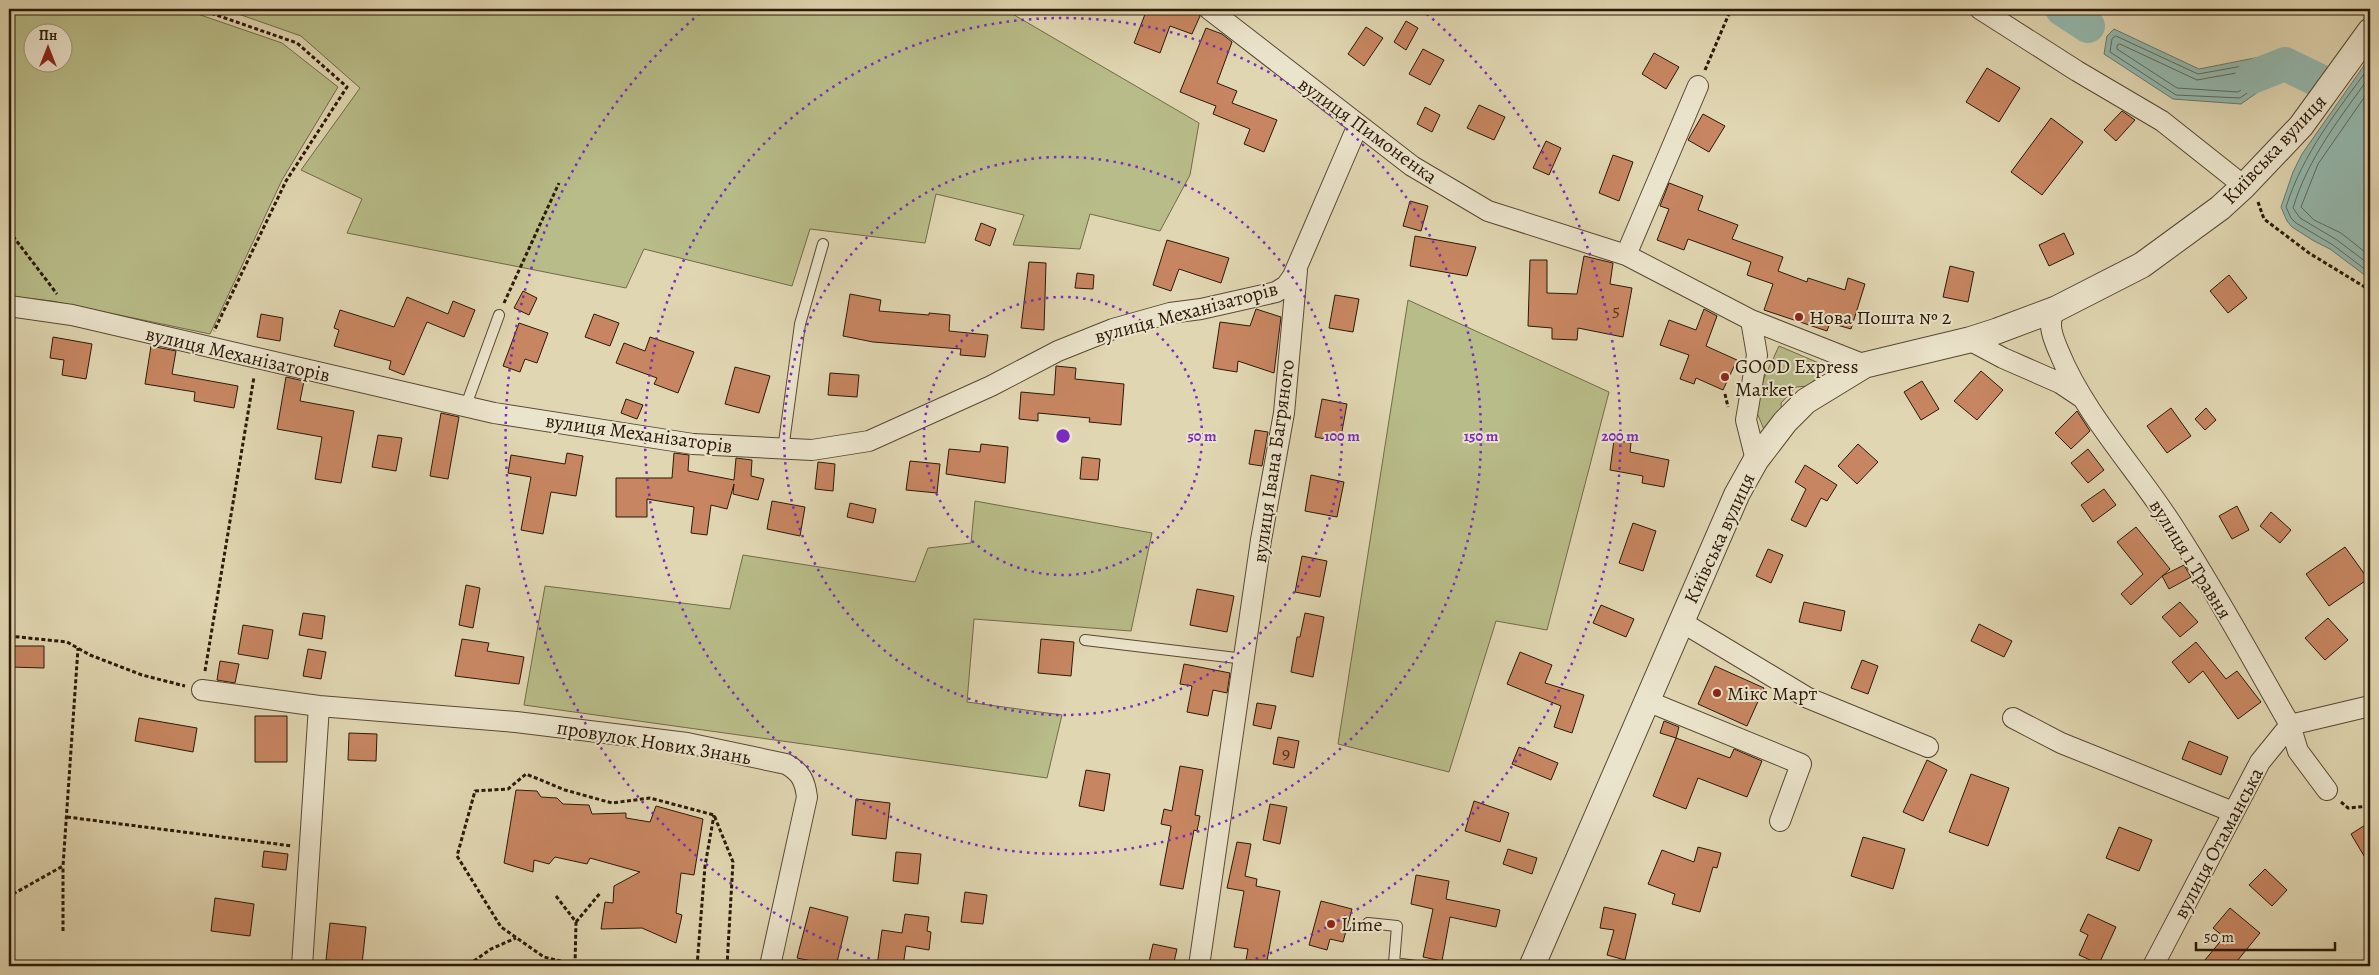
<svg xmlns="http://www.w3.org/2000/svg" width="2379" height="975" viewBox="0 0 2379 975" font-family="Alegreya,serif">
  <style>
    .green { fill: #b8bc88; stroke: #726a48; fill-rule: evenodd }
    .water { fill: #94b9af; stroke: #6a796c }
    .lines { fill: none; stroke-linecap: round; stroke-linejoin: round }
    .shore { stroke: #60695b; stroke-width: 1 }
    .river { stroke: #94b9af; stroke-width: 34 }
    .building { fill: #c78661; stroke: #2b1907 }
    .service-casing { stroke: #584832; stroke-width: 12 }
    .minor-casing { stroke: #584832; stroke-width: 22 }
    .tertiary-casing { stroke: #584832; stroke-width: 27 }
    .path { stroke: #2b1907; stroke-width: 3; stroke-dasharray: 4 2.5; stroke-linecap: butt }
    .service { stroke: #ebe4cc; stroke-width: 10 }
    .minor { stroke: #ebe4cc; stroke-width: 20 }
    .tertiary { stroke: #ebe4cc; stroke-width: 25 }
    .ring { fill: none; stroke: #7b2cbf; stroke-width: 2.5; stroke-dasharray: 2.5 5 }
    .poi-dot { fill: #8f2418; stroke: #ebe4cc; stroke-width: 2 }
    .labels { text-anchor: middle; stroke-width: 4; stroke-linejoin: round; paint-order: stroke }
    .number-label { font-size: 18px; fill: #52341e }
    .street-label { font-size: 20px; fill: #2b1907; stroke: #ebe4cc }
    .poi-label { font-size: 20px; fill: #2b1907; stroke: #ebe4cc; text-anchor: start }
    .centre { fill: #7b2cbf; stroke: #ebe4cc; stroke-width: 2.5 }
    .ring-label { font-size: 15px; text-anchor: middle; font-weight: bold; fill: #7b2cbf; stroke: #ebe4cc; stroke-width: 4; stroke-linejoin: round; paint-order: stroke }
  </style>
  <rect width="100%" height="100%" fill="#e0d6b1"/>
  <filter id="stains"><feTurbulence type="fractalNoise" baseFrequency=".004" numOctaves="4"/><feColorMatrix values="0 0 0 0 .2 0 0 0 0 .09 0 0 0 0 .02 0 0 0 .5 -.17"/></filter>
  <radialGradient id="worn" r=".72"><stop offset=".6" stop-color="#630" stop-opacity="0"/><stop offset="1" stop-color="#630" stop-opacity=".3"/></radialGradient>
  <path class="green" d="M9,9H183L282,43L338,87L282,180L210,334L52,301L9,296ZM32,32H62V62H32Z
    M224,9H1004L1199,123L1190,175L1160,231L1090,214L1080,249L1013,245L1024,215L936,194L925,243L810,229L792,286L644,249L626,288L347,233L362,199L301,170L360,88L301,36Z
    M1408,300L1609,392L1547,630L1496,621L1449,772L1338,744Z
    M1779,346L1826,366L1809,386L1796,387L1781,403L1782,415L1765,432L1755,408L1764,378Z
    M975,501L1152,533L1131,631L974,619L967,702L1062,715L1047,778L524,705L545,586L730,609L743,555L915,582L928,548L971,543Z"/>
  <path class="water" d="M2114,29L2199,69L2270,55L2299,58L2298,68L2289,70L2241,104L2173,99L2104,54L2107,36Z
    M2370,57V279L2330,249L2314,241L2292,227L2287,221L2281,207L2293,172L2302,154Z"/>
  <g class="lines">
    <path class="shore" d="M2116,36L2198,74L2270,61L2285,62L2287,65L2240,98L2176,95L2110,52L2112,39Z
      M2120,44L2197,80L2264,68L2267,71L2238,92L2177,88L2117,49V46Z
      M2370,66C2337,111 2303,153 2286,207L2291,218L2296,223L2333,245L2370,273
      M2370,76C2340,118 2308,158 2293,208L2300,218L2337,240L2370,265
      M2370,89L2318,164L2301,207L2314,220L2341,233L2370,256"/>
    <path class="river" d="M2062,9L2088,26
      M2252,77L2285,64L2320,81"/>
  </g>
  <path class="building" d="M1147,9H1193L1198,10L1200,16L1192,34L1170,26L1160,53L1134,43Z
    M1406,21L1418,28L1406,50L1394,42Z
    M1366,27L1383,38L1364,66L1348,54Z
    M1206,28L1222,34L1232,42L1217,83L1237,91L1232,103L1277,120L1264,152L1244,144L1250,129L1213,114L1216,106L1180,92Z
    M1423,49L1444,60L1430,85L1409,74Z
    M1654,53L1679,67L1666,89L1642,74Z
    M1987,68L2020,88L1999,122L1966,102Z
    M1479,105L1505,117L1494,140L1467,128Z
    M1425,107L1440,115L1432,132L1417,124Z
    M2122,111L2135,120L2116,141L2104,130Z
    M1703,114L1725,126L1709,152L1688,140Z
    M2051,118L2083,142L2042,195L2011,172Z
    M1546,141L1561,148L1549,175L1533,168Z
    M1613,155L1633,162L1619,201L1599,193Z
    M1669,183L1703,196L1698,210L1738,225L1732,239L1783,257L1778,271L1807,282L1808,278L1845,290L1848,278L1865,284L1851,329L1830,323L1827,331L1764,310L1773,284L1747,275L1751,262L1688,239L1684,250L1657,240L1669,209L1660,206Z
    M1410,201L1428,206L1421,231L1403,226Z
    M981,223L996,229L990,246L975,240Z
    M2064,233L2074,254L2049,266L2039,245Z
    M1415,236L1476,247L1467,276L1410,266Z
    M1167,240L1229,258L1221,283L1179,269L1171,291L1153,285Z
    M1584,256L1613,263L1610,284L1632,288L1623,337L1578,328L1577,340L1552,339V328L1528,326L1530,260H1547V293L1577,294Z
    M1029,262L1046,263L1044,330L1021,328Z
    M1950,266L1974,272L1968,302L1943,297Z
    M1077,273L1094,275L1093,289L1075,288Z
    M2229,275L2247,298L2228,313L2210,291Z
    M523,291L537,298L529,315L514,308Z
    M850,294L881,300L879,311L929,315V313L950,315L949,331L988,335L985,357L960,355L961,349L873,342L843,336Z
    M1335,295L1359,299L1353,332L1329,328Z
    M407,297L448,314L453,301L475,310L464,337L427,322L404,375L389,369L391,361L334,346L339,330L334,328L340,310L394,327Z
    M1256,309L1281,317L1274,373L1238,361L1237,372L1213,368L1220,322L1250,326Z
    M1704,309L1717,316L1706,346L1737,360L1723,390L1696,378L1694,384L1680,379L1689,355L1660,345L1669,320L1696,330Z
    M261,314L283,318L280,341L257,337Z
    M594,314L619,323L610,346L585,337Z
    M519,323L548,333L537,363L525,359L520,372L503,366Z
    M53,337L92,344L86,379L62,375L64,360L50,358Z
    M650,337L694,352L678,393L654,384L657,378L616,363L624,343L645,351Z
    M151,346L176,351L172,374L238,386L234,408L194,401L195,392L145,384Z
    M1056,366L1076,368L1075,379L1124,384L1121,425L1089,422L1090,418L1038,413V421L1019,419L1021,392L1054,395Z
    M735,367L770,376L759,413L725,404Z
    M1981,371L2003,390L1977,420L1954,401Z
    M830,373L859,375L857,397L828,395Z
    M286,377L304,381L300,401L354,411L341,483L315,479L322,437L277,429Z
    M1922,381L1939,409L1921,420L1904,392Z
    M626,399L643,405L637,419L621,413Z
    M1322,399L1347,404L1340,442L1315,437Z
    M2171,408L2191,436L2167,453L2147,426Z
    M2206,408L2216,420L2205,430L2195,419Z
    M2077,411L2090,431L2071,449L2055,433Z
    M441,413L459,417L448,479L430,476Z
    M1255,430L1268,432L1262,466L1249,464Z
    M378,435L402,438L396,471L372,467Z
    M1614,440L1631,443L1630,452L1669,460L1664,487L1642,483L1643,476L1610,470Z
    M981,444L1008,447L1005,483L946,474L949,449L980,452Z
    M1858,444L1878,462L1857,484L1838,466Z
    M2088,449L2104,470L2088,483L2071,463Z
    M567,453L583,456L576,496L551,492L543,534L521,530L531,477L508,473L511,455L565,464Z
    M674,453L689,455L688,471L734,480L736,458L752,460L751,476L764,479L758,500L733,494L734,484L727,509L711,505L707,535L691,533L694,507L647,499V517H616V478H672Z
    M1082,457L1100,459L1098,480L1080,479Z
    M910,461L940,464L937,493L906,490Z
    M818,462L835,464L833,491L815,489Z
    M1805,465L1837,485L1827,501L1821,498L1806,527L1791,520L1806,489L1795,482Z
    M1311,475L1344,482L1337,517L1305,511Z
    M2104,489L2116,505L2093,522L2081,505Z
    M772,501L805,507L800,536L767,529Z
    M850,503L876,509L873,523L847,517Z
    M2237,506L2249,530L2232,539L2219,516Z
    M2271,512L2291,530L2280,543L2260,526Z
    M1633,523L1656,531L1643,571L1619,563Z
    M2136,527L2170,569L2131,605L2121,594L2143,574L2117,542Z
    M2345,547L2368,579L2329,606L2306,574Z
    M1768,549L1783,555L1771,583L1756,576Z
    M1302,556L1327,561L1320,597L1295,592Z
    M2184,565L2191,577L2169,589L2162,576Z
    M466,585L480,588L473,628L459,625Z
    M1197,589L1234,596L1227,632L1190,625Z
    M1804,602L1845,611L1841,631L1799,622Z
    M2180,602L2198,622L2180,637L2162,617Z
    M1601,605L1634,619L1626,637L1593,623Z
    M303,613L325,616L322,639L299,635Z
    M1305,613L1324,617L1313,677L1291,672L1297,637H1300Z
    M2328,618L2348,640L2325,660L2305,638Z
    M1979,624L2012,641L2004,657L1971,641Z
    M243,625L273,630L268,659L238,654Z
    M462,639L489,643L487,651L524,657L519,684L455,676Z
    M1041,639L1074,642L1071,676L1038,673Z
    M2196,642L2226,679L2237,671L2261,702L2238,719L2203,671L2189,683L2172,662Z
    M11,646H44V668L10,667Z
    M308,649L326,652L321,679L303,676Z
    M1520,652L1552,665L1545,683L1584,695L1572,733L1554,727L1561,706L1507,684Z
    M1862,660L1878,666L1868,694L1851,688Z
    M220,661L239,664L235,683L217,680Z
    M1184,664L1230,673L1227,693L1213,690L1208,716L1187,712L1192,686L1180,684Z
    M1715,666L1764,688L1747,726L1698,704Z
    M1257,703L1276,706L1271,729L1253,725Z
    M255,716H287V762H255Z
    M139,718L197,728L193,752L135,741Z
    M1664,721L1679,727L1676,738L1660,733Z
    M349,733L377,734L376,761L348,760Z
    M1278,737L1299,741L1294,768L1273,764Z
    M1676,738L1730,758L1734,749L1762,761L1747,797L1698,778L1686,809L1653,796Z
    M2189,741L2228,757L2221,775L2182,759Z
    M1519,747L1558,763L1551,780L1512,764Z
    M1927,760L1947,770L1923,821L1903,812Z
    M1180,766L1203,770L1195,815L1200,816L1197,831L1194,830L1183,889L1160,885L1171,826L1161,824L1164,809L1172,811Z
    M1086,770L1110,774L1104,811L1079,806Z
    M1971,774L2009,788L1988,846L1949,832Z
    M516,790L537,791L541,797L557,798L563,804L589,805L592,814L626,813V818L650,822L656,806L703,819L694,875L681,873L676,913L682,915L676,943L642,928L601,929L605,902L613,903L614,886L640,872L590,858L587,864L555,857L549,864L534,860L533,872L504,863Z
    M856,799L890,803L886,839L852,835Z
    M1474,801L1509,813L1500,842L1465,831Z
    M1270,804L1287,807L1280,844L1263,840Z
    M2370,822V866L2351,834Z
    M2119,827L2152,840L2139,871L2106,858Z
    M1863,837L1905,849L1893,889L1851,876Z
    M1237,842L1251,844L1245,876L1257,879L1256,886L1280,891L1266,966H1245L1248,949L1234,947L1244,891L1227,888Z
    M1698,847L1721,853L1717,868L1713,867L1700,912L1672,904L1675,894L1648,884L1662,850L1694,862Z
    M1508,849L1537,858L1532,874L1503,864Z
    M264,851L288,854L286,870L262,867Z
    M896,852L921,854L918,884L893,881Z
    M2265,869L2287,890L2272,906L2249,885Z
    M1416,875L1449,881L1446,899L1500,910L1496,927L1450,917L1442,961L1423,957L1433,909L1411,904Z
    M965,892L987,895L983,924L961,922Z
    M215,898L254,904L250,936L211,931Z
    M1321,901L1352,909L1343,942L1330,939L1327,950L1309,945Z
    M810,907L848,917L836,966L797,958Z
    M1604,907L1636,914L1625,960L1607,955L1614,930L1600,928Z
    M2230,908L2260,933L2233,966H2200L2224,937L2213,928Z
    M905,914L929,917L927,931L931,932L929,950L906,946L903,966H877L882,930L902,933Z
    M2088,914L2116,927L2099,964L2079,955L2088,935L2080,931Z
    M330,923L366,927L362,964L326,960Z
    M1153,944L1177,949L1173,966H1148Z"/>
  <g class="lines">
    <g class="service-casing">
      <path id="service" d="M465,408L499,315
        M783,450L800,324L823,244
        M1085,640L1245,659
        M1368,923L1397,926L1394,963L1416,966"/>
    </g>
    <g class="minor-casing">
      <path id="minor" d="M1209,9L1412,166L1488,211L1626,255L1751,320
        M1980,9L2077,71L2162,121L2244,186
        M1626,255L1698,86
        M9,306L72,315L494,413L693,444L812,450L869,441L991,386L1058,351L1113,329L1170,313L1201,309L1276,292L1286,286L1293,276L1358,125
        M2056,309C2046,322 2053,338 2059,352C2084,414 2139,472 2175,529C2216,592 2252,659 2290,725L2298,751L2327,790
        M1969,340L2003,358L2060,383L2081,397
        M1756,460L1746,420L1757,355L1751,320L1865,365
        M1680,621L1808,698L1928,747
        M202,690L319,706L516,722L687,743L786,764C801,772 805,781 807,797L770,966
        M1647,701L1801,764L1780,821
        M2013,718L2061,743L2233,812
        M2290,725L2370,706
        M302,966L319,706
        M1199,966L1261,540L1284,413L1297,270
        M2153,966L2260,762L2290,725"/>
    </g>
    <g class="tertiary-casing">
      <path id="tertiary" d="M1532,966L1737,494L1756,460L1785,422L1806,401L1865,365L1969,340L1997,331L2056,309L2142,265L2220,208L2244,186L2301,126L2370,31"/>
    </g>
    <path class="path" d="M199,9L297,43L347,87L286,181L214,331
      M1705,70L1731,9
      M2258,202L2264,219L2309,253L2368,289L2370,295
      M9,231L57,294
      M504,303L559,183
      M1725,394L1728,407
      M9,636L67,642L90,655L142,675L185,686
      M205,671L254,377
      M2341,802L2348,808L2370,806
      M67,817L292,846
      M13,894L63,866L78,648
      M556,896L576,922L575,965
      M576,922L601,892
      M63,931V866
      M471,966V963L491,949L516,938
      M580,966L544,957L501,927L457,856L475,791L508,789L526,774L565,790L612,803L650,798L714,815L733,862L727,966
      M697,966L705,866L714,815"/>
    <use href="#service" class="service"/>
    <use href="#minor" class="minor"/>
    <use href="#tertiary" class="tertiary"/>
  </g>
  <g class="ring">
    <circle cx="1063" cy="436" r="139"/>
    <circle cx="1063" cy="436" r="279"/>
    <circle cx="1063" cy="436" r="418"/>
    <path d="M891 966A557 557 0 0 1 705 9M1421 9A557 557 0 0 1 1235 966"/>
  </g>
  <g class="poi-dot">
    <circle cx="1799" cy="317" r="5"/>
    <circle cx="1725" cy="377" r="5"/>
    <circle cx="1717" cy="693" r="5"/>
    <circle cx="1331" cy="924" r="5"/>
  </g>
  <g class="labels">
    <g class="number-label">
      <text x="1616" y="316">5</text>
      <text x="1286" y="759">9</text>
    </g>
    <g class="street-label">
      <text transform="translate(1368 130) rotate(36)" y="7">вулиця Пимоненка</text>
      <text transform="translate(2274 149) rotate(-47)" y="7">Київська вулиця</text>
      <text transform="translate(1186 312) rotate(-15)" y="7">вулиця Механізаторів</text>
      <text transform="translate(238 354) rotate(13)" y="7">вулиця Механізаторів</text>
      <text transform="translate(639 433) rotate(8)" y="7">вулиця Механізаторів</text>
      <text transform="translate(1273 461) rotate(-82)" y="7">вулиця Івана Багряного</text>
      <text transform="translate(1719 538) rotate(-65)" y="7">Київська вулиця</text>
      <text transform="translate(2191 559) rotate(58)" y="7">вулиця 1 Травня</text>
      <text transform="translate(654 742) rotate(9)" y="7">провулок Нових Знань</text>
      <text transform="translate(2218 843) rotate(-62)" y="7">вулиця Отаманська</text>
    </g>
    <g class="poi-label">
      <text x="1809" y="324">Нова Пошта № 2</text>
      <text x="1735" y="373">GOOD Express<tspan x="1735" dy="23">Market</tspan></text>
      <text x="1727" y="700">Мікс Март</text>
      <text x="1341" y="931">Lime</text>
    </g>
  </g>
  <circle cx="1063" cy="436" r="8" class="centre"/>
  <g class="ring-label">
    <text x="1202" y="441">50 m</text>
    <text x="1342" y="441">100 m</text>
    <text x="1481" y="441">150 m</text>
    <text x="1620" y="441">200 m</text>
  </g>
  <rect width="2379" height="975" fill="none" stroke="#e0d6b1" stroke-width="30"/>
  <rect x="10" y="10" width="2359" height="955" fill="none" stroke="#2b1907" stroke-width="2.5"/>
  <rect x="15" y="15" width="2349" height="945" fill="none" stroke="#2b1907"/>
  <g transform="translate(48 48)"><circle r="24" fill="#ebe4cc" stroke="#9e937d"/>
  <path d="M0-4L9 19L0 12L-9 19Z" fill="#8f2418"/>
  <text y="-8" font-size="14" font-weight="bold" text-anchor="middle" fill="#2b1907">Пн</text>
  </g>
  <path d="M2196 942v8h139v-8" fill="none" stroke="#2b1907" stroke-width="2.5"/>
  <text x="2204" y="942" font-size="15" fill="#2b1907" stroke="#ebe4cc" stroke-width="4" paint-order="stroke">50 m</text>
  <rect width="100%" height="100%" filter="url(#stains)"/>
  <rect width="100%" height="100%" fill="url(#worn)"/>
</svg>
